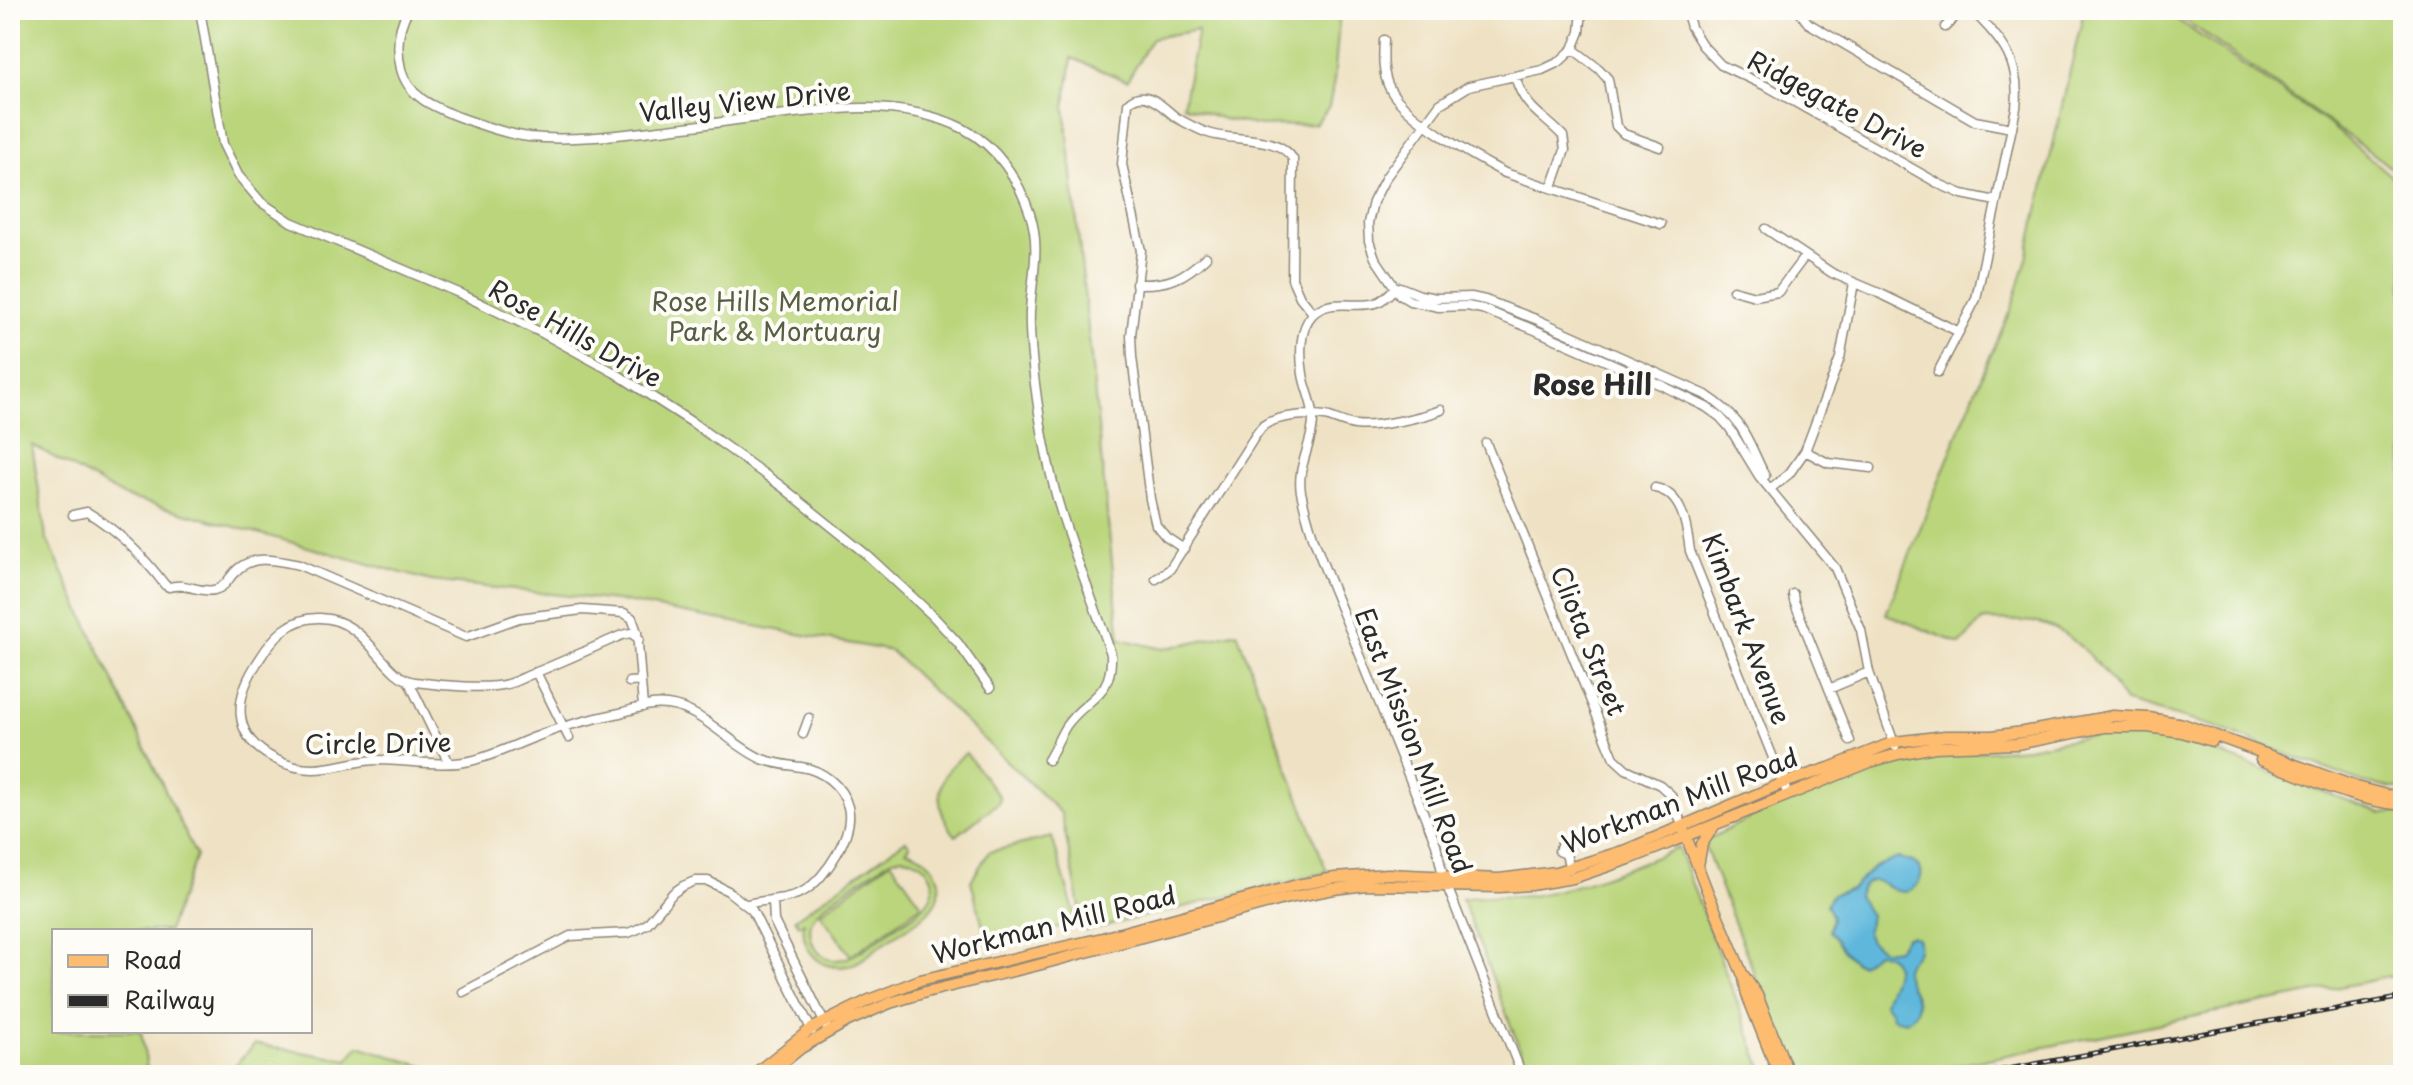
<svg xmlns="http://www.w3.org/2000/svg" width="2413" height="1085" viewBox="0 0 2413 1085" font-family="'Playpen Sans',sans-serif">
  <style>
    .green { fill: #bad57b; stroke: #728053; stroke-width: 2; fill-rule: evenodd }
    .water { fill: #5fb8dc; stroke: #457284; stroke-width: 2 }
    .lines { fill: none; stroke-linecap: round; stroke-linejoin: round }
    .minor-casing { stroke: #8d8678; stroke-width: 11 }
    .major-casing { stroke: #8d8678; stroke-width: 13 }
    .minor { stroke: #fff; stroke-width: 8 }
    .major { stroke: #fdbc6f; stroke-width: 10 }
    .rail-casing { stroke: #2b2b2b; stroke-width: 5 }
    .rail { stroke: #fdfcf7; stroke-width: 2; stroke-dasharray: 6; stroke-linecap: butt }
    .labels { text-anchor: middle; stroke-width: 8; stroke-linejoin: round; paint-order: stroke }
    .street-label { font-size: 26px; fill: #2b2b2b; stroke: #fdfcf7 }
    .park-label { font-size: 26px; fill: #565e43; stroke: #fdfcf7 }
    .neighbourhood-label { font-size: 28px; font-weight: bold; fill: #2b2b2b; stroke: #fdfcf7 }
  </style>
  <rect width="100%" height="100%" fill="#fdfcf7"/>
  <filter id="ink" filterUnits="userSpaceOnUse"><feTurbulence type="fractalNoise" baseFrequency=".0125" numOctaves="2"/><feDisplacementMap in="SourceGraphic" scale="16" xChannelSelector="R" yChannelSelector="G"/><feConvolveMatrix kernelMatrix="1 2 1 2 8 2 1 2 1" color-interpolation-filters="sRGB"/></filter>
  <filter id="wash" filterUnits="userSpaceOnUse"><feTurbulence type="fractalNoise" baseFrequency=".006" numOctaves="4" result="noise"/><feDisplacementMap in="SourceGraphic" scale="32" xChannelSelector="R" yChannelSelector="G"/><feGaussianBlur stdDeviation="1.8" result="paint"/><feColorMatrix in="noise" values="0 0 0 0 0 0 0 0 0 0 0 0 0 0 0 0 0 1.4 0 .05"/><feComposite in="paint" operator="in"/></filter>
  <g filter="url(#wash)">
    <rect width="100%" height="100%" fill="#efe2c4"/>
    <path class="green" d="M10,10H1340L1334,81L1329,107L1315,124L1261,126L1223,119L1183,105L1198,30L1152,38L1127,81L1072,58L1065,106L1120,639L1163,649L1237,632L1327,872L1085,931L1061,813L891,651L625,602L431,581L123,496L32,445L46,537L196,856L168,931H54V1031H141L148,1075H10Z
      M2084,10H2163L2330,125L2403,186V790L2363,783L2216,727L2125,702C2102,669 2076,629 2033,622C2017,620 1999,621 1983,620L1960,644L1886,614L1973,396L2013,304L2027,258Z
      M2171,10H2403V178L2376,156Z
      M2140,734L2183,740L2381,813L2403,812V974L1909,1075H1794L1703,842L1761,812L1879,765L1920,756L2027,748L2084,737Z
      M966,753L1000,798L998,803L956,836C932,808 934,775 966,753Z
      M1052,837L1076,918L1072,925L987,943L971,881L989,852Z
      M906,840L910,846L906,850C934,857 952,886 929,911C917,924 898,933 884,943C873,951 861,963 847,966C819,972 800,948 804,922L799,925L795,919ZM901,857C925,858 944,883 926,904C917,915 902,922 891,930C871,944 832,981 813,944C809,935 809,923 815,915C825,901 873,872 890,860Z
      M1678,848L1765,1075H1530L1462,899C1486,893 1511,900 1536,895C1585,886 1631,867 1678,848Z
      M891,861L922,905L851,956L820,913Z
      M255,1044L348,1060L359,1046L429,1068L464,1075H226Z"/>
    <path class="water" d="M1898,858C1904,859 1911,860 1916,864C1928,873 1917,890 1905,892C1888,894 1873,863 1857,896L1870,915L1867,934L1870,941L1884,950H1891L1897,949L1906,937L1911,936L1917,938C1924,960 1904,957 1905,971C1906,988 1931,1007 1906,1021L1892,1018L1891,1012L1884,1003C1887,987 1911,958 1877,952L1861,964L1854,962L1847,955L1829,931L1832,917L1826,905L1831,895L1851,889L1874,867Z"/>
  </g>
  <g filter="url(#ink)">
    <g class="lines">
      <g class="minor-casing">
        <path id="minor" d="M200,10L223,144L238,175L261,202L291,222L459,293L544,334L615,373L693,423L781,486L867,555L933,616L958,643L990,688
          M408,10C398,28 396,48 401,69C408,97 434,107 459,117C481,125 506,134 529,137C570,141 611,136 651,131C714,124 777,113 839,109C881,106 926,110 964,129C997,146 1019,180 1030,214C1041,247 1032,278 1030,311C1029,335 1032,360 1035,384C1041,432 1050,481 1066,527C1080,570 1097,611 1111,654C1113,698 1086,697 1066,726C1059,737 1055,749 1048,760
          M1582,10L1580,32L1573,49L1559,62L1542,70L1469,86L1440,104L1386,177L1373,202L1368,223L1369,241L1375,258L1400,295L1410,301L1439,307L1467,306L1482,309L1535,330L1663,386L1706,407L1720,417L1729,427L1759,476L1835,568L1861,630L1869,672L1895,746
          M1686,10L1691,27L1702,45L1721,65L1770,88L1941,185L1962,194L1996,201
          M1798,10L1808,23L1975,121L2012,128
          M1945,27L1962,10
          M1384,40C1383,56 1382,74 1390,89C1405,118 1476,158 1505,173L1661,224
          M1573,49L1599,69L1608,79L1616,126L1624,134L1660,147
          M1515,76C1524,109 1542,114 1563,136L1565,150L1552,187
          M1766,229L1832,273L1879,293L1959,332
          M1136,284C1168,285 1183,279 1206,257
          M1395,288C1390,293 1383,301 1376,303C1356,309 1329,297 1312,315C1299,329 1300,356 1303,374C1305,388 1312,400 1313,414C1315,441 1296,465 1301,492C1311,541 1333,589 1352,635C1380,705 1408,774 1436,844L1443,876L1522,1075
          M1395,288L1400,287L1420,295L1436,298L1471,297L1485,300L1538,320L1706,395C1744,420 1746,437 1765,476
          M1733,290L1755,296L1778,292L1805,256
          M1938,372L1976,299L2016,108C2021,61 2003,42 1972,10
          M1486,443L1614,758L1626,769L1660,785L1671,795L1683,828
          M1805,451L1828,463L1871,468
          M1655,488C1683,493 1687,528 1690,551L1788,795
          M1771,488L1789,474L1805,451L1840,358L1854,283
          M73,515L87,512C117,530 144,557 165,585L169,587C185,582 199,593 214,590C224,588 227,581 233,574C251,553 275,560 299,565L466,637L519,618L582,610L624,613L632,618L637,632L643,707
          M1184,549L1166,537L1156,525L1150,499L1132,357L1131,335L1141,251L1122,164L1128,103C1133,98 1138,96 1145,97C1157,99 1167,111 1177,118C1186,123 1195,128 1205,132C1233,143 1277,133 1293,159L1292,279L1300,297L1313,313
          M1156,579L1170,569L1252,441C1255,436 1259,430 1263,426C1277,415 1308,414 1325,416C1335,418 1344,424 1355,425C1375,428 1423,417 1441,410
          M1793,594L1794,601L1850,741
          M639,639L631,633L622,635C592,648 562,662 532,674C524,677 516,682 507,684C484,690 439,685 415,682C382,678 369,619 320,618C291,617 273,637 259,660C234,697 230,736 275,759C286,765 300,769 313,769C335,769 356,760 378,760C408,760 441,767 470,761C493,756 516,744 538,736C565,725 592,719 620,713C631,710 642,706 652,705C698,700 725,743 762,759C775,764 788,765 801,767C822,770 842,785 848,807C855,833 826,878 804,891C786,901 766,899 747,904
          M536,672L569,738
          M409,682L449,763
          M629,682L641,681
          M1829,689L1869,672
          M803,734L809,718
          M1566,854L1559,851L1562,844L1569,848L1566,854L1570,869
          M773,901L774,921L827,1028
          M463,992L570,936L628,933L638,929L647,924L673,893L683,886L695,881H708L728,891L752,910L812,1031"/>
      </g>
      <g class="major-casing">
        <path id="major" d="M2261,760C2306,777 2354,801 2403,805
          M1684,831L1708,893L1742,973L1757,995L1789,1075
          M1698,866L1702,844L1714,826
          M1744,979L1747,995L1779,1075
          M753,1075L811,1029L869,1000L920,980L1102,938L1297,885L1335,878L1387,874L1499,879L1556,872L1626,850L1783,783L1829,768L1894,742L1945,736H1992L2023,732L2113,716L2149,718L2183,724L2356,787L2386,795L2403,796
          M768,1075L801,1048L848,1021L890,1003L926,992L1038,965L1288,898L1334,889L1366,885L1500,887L1531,885L1573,878L1632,858L1870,762L1898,754L1935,747L2017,744L2104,727H2148L2182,732L2212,741"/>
      </g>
      <use href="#minor" class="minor"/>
      <use href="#major" class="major"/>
      <g class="rail-casing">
        <path id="rail" d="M1974,1075L2403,997"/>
      </g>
      <use href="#rail" class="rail"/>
    </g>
  </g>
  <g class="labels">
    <g class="street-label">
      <text transform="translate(745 102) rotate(-6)" y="9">Valley View Drive</text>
      <text transform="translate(1837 105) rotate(28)" y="9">Ridgegate Drive</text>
      <text transform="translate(575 334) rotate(29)" y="9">Rose Hills Drive</text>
      <text transform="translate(1746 629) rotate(69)" y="9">Kimbark Avenue</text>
      <text transform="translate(1588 641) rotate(68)" y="9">Cliota Street</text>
      <text transform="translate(1413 741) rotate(69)" y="9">East Mission Mill Road</text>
      <text transform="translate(378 744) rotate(-1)" y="9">Circle Drive</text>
      <text transform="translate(1680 801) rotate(-21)" y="9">Workman Mill Road</text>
      <text transform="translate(1054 925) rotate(-14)" y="9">Workman Mill Road</text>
    </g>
    <g class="park-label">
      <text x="775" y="311">Rose Hills Memorial<tspan x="775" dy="30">Park &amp; Mortuary</tspan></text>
    </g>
    <g class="neighbourhood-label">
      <text x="1592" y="395">Rose Hill</text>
    </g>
  </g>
  <rect width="2413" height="1085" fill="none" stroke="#fdfcf7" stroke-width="40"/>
  <rect x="52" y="929" width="260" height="104" fill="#fdfcf7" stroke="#a9a8a5" stroke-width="2"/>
  <rect x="68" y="955" width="40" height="12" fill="#fdbc6f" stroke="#a9a8a5" stroke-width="2"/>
  <text x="124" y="969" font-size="24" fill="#2b2b2b">Road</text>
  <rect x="68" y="995" width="40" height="12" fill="#2b2b2b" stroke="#a9a8a5" stroke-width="2"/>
  <text x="124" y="1009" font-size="24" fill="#2b2b2b">Railway</text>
</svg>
